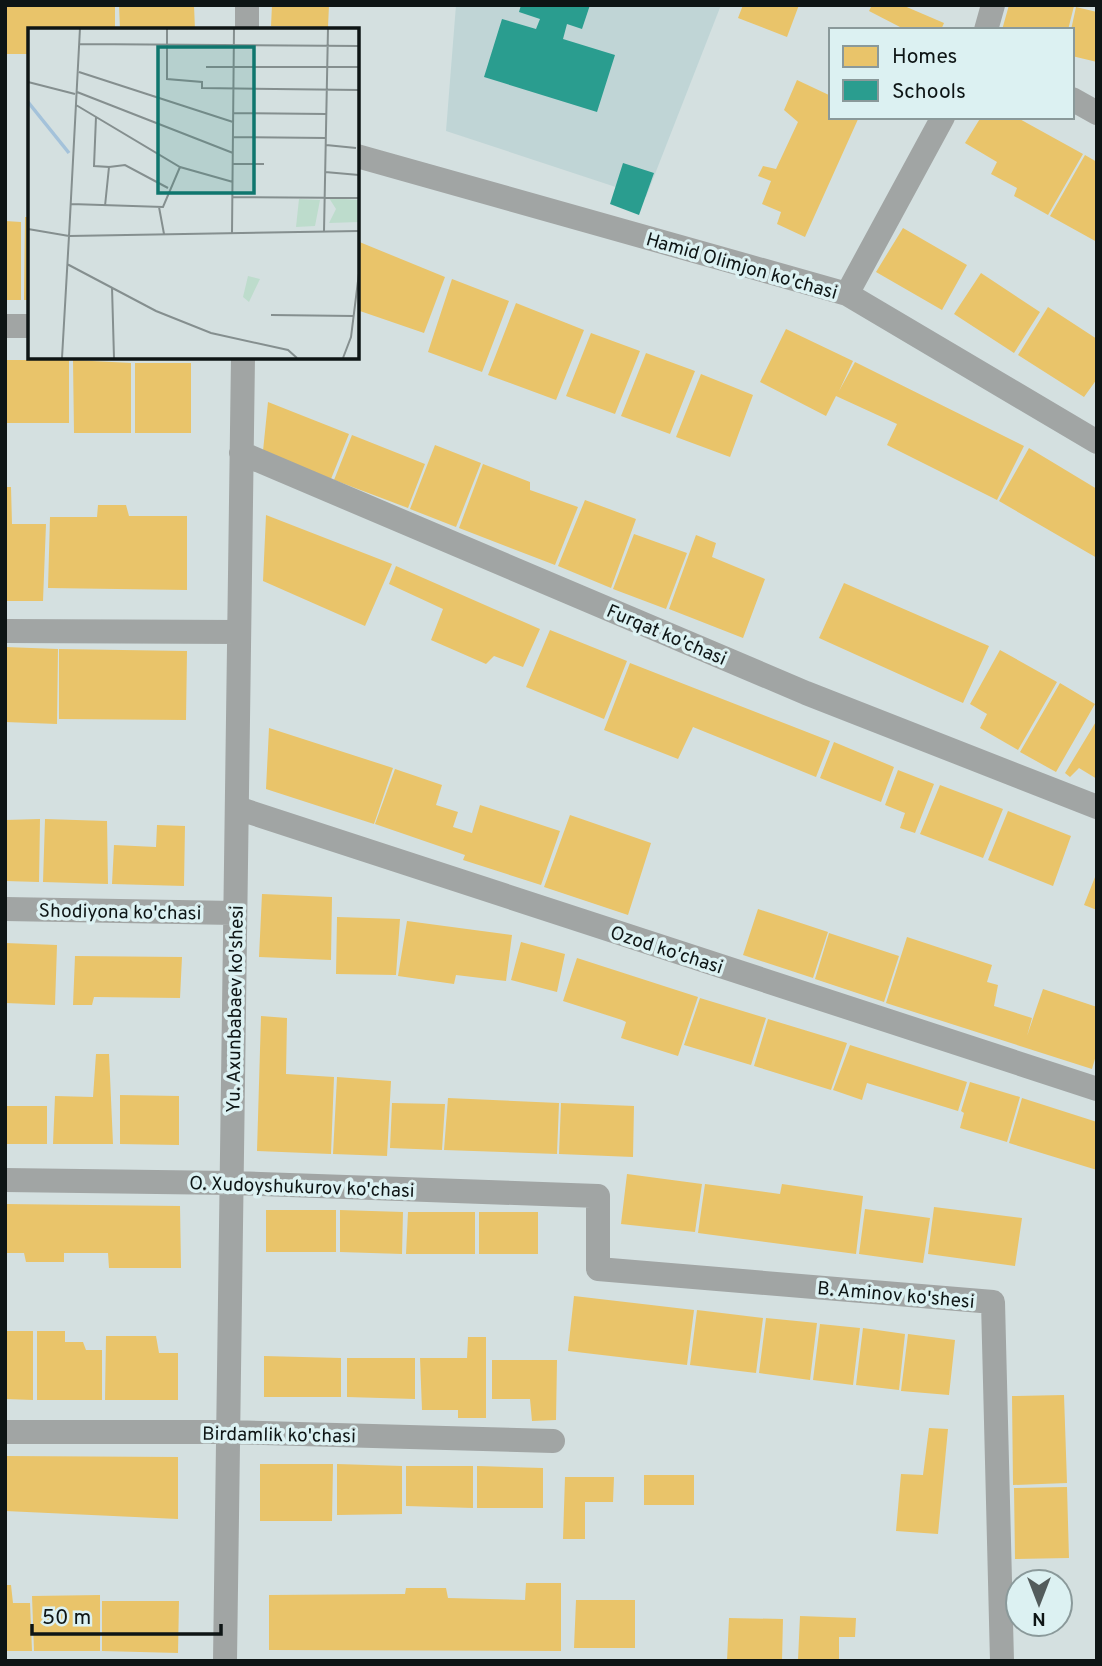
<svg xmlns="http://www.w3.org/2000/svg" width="1102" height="1666" viewBox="0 0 1102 1666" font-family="Overpass,sans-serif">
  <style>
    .built { fill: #c0d5d6 }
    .homes { fill: #e9c46a }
    .schools { fill: #2a9d8f }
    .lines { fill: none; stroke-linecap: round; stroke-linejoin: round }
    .minor { stroke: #a1a5a4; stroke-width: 24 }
    .labels { text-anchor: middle; stroke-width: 7; stroke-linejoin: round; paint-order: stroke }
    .street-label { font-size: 19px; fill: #0e1515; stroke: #dcf1f2 }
    .inset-river { fill: none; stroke: #a4c2da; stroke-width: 3.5 }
    .inset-road { fill: none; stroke: #858f8f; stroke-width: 2 }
    .view { fill: #0f766e; fill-opacity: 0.15; stroke: #0f766e; stroke-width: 3.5 }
    .inset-edge { fill: none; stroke: #0e1515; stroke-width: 3.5 }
  </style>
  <rect width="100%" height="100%" fill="#d4e0e0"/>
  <path class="built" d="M456,5H721L646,197L446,131Z"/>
  <path class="homes" d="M5,5H115V30H30V54H5Z
    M119,5H194L195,30H120Z
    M272,5H329L328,27L271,26Z
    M743,5H799L787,37L738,18Z
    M872,5H902L944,23L941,30H899L900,27L869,11Z
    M1009,5H1070L1074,6L1068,30H1002Z
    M1076,7L1097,12V62L1072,56L1071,30Z
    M797,80L831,96V117H859L805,237L777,224L781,212L762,204L771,181L758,176L763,166L776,169L798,122L784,110Z
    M981,117H1016L1083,154L1048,215L1014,196L1017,188L991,174L997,162L965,143Z
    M1085,155L1097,162V242L1050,216Z
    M25,217H30V300H24Z
    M5,221L21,222V300H5Z
    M903,228L967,265L942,310L876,272Z
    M357,241L445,277L424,333L357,310Z
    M981,273L1040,312L1014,353L954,314Z
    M452,279L509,301L482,372L428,352Z
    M516,303L584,330L556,400L488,375Z
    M1048,307L1097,339V379L1084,397L1018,355Z
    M786,329L853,361L839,391L855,362L1024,446L997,500L887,445L897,424L836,396L826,416L760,382Z
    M591,333L640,351L615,414L566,396Z
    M646,353L695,371L670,434L621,416Z
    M5,360H69V423H5Z
    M73,360L131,363V433H74Z
    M135,363H191V433H135Z
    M701,374L753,395L730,457L676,437Z
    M268,402L349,434L331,479L263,451Z
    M352,435L425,464L408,508L334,480Z
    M435,445L481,463L456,527L410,509Z
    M1029,448L1097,489V558L999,501Z
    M483,464L530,482V490L578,507L555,565L459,528Z
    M5,487H11L12,524H46L43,601H5Z
    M585,500L636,519L611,588L558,566Z
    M98,505H126L129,516H187V590L48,588L50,517H97Z
    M266,515L392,564L365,626L263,581Z
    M634,534L687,553L666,609L613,589Z
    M696,535L716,543L712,557L765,579L743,638L669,609Z
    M396,566L540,629L523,667L494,656L486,664L431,640L443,609L389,584Z
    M844,583L989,646L963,703L819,638Z
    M550,630L627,661L604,719L526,687Z
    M5,647L58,649L57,724L5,722Z
    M59,649L187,651L186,720L59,719Z
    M1000,650L1057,682L1018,750L980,728L987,714L970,704Z
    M630,663L830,741L816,777L693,727L678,759L604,730Z
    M1060,683L1095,704L1056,772L1020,752Z
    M1097,720V779L1079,768L1070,777L1065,773Z
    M269,728L393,768L374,824L266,789Z
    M834,742L894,767L881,802L820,778Z
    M395,769L442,785L436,805L458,812L453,827L472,833L480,805L560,831L541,885L463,860L465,855L375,824Z
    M898,770L934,784L915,833L900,828L905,813L885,805Z
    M940,785L1003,809L983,858L920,834Z
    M1008,811L1071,836L1053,886L988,860Z
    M570,815L651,843L628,915L544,887Z
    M40,819L39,882L5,881V820Z
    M45,819L107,821L108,884L43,882Z
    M157,825L185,826L184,886L112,884L114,845L156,847Z
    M1097,872V910L1084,905Z
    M262,894L332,897L331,960L259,957Z
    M758,909L828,932L813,978L743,955Z
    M337,917L400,919L396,975L336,974Z
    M407,921L512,935L506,981L456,975L454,984L398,976Z
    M829,933L899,956L884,1002L815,979Z
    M907,937L992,965L987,982L998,985L994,1006L1032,1018L1027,1036L1043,989L1097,1007V1052L1092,1069L886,1003Z
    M521,942L565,954L557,992L511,980Z
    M5,943L57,945L55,1005L5,1003Z
    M75,956L182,957L180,998L94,997L92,1005H73Z
    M577,958L698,997L678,1056L621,1038L626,1022L622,1020L563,1001Z
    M700,998L766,1018L751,1065L684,1045Z
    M261,1016L287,1018L286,1074L334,1077L331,1154L257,1151Z
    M768,1019L847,1043L831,1090L754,1066Z
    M850,1045L967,1082L958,1111L867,1083L862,1100L833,1090Z
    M96,1054H109L113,1144H53L55,1096L93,1097Z
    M337,1077L391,1081L387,1156L333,1154Z
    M970,1082L1020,1097L1007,1142L960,1128L964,1113L961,1111Z
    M120,1095L179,1096V1145L120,1144Z
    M448,1098L559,1103L557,1154L444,1150Z
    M1022,1098L1097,1122V1170L1009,1143Z
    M392,1103L445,1104L442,1150L390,1148Z
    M561,1103L634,1106L633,1157L559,1154Z
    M5,1106H47V1144H5Z
    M627,1174L702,1184L695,1232L621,1224Z
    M705,1184L780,1194L782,1184L863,1196L856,1254L698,1233Z
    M5,1204L180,1206L181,1268H109L108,1253H64V1262H26L24,1253H5Z
    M934,1207L1022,1218L1015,1266L928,1254Z
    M865,1209L930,1218L923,1263L859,1254Z
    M266,1210H336V1252H266Z
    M340,1210L403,1212L402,1254L340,1252Z
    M408,1212H475V1254H406Z
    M479,1212H538V1254H479Z
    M574,1296L694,1310L687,1365L568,1351Z
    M697,1310L763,1318L756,1373L690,1365Z
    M766,1318L817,1323L810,1380L759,1373Z
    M820,1324L860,1328L853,1385L813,1380Z
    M863,1328L905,1334L899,1390L856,1385Z
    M5,1331H33V1400L5,1399Z
    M37,1331H65V1342H83L86,1350H102V1400H37Z
    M908,1334L955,1340L949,1395L901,1391Z
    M106,1336H156L159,1353H178V1400H105Z
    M468,1337H486V1418H458V1410H422L420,1358H467Z
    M264,1356L341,1358V1397H264Z
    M347,1358H415V1399L347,1397Z
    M492,1360H557L556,1420L532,1421L530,1399H492Z
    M1064,1395L1067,1483L1013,1485L1012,1396Z
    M929,1428L948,1429L938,1534L896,1531L901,1474L923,1475Z
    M5,1456L178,1457V1519L5,1511Z
    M260,1464H333L332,1521H260Z
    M337,1464L402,1466V1514L337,1515Z
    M406,1466H473V1508L406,1506Z
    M477,1466L543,1468V1508H477Z
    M644,1475H694V1505H644Z
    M565,1477H614L613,1502H585V1539H563Z
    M1067,1487L1069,1558L1015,1559L1014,1488Z
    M526,1583H561V1651L269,1650V1595L405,1594L406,1588H446L448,1598L525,1600Z
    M5,1585H11L13,1603H30L32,1651H5Z
    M100,1595V1651H34L32,1596Z
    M576,1600H635V1648H574Z
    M102,1601H179L178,1653L102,1651Z
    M800,1616L856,1618L855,1637H839V1660H798Z
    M729,1618L783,1619L782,1661H727Z"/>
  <path class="schools" d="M521,5H590L582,29L567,24L563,39L615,55L597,112L484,77L502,19L536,29L540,19L519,12Z
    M623,163L654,173L639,215L610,204Z"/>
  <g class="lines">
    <path class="minor" d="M247,30V5
      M986,30L993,5
      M1072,99L1097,113
      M357,156L847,294L1097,442
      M847,294L943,117
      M5,326H30
      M241,453L806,693L1097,807
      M5,631L239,632
      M237,808L1097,1089
      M5,909L235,913
      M5,1180L232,1183L598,1196V1269L993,1302L1002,1661
      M5,1432H228L553,1441
      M225,1661L243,357"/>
  </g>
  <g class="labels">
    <g class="street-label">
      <text transform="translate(742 265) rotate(16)" y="7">Hamid Olimjon ko'chasi</text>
      <text transform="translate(667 634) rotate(23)" y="7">Furqat ko'chasi</text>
      <text transform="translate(120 911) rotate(1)" y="7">Shodiyona ko'chasi</text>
      <text transform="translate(667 949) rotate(18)" y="7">Ozod ko'chasi</text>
      <text transform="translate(234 1009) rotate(-89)" y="7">Yu. Axunbabaev ko'shesi</text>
      <text transform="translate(302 1186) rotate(2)" y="7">O. Xudoyshukurov ko'chasi</text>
      <text transform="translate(896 1294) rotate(5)" y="7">B. Aminov ko'shesi</text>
      <text transform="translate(279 1434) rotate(1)" y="7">Birdamlik ko'chasi</text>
    </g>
  </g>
  <g transform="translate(28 28)">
    <rect width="331" height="331" fill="#d4e0e0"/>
    <path d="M301,170L331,172V194L301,195L308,181ZM271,171L292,172L287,198L268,199ZM220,248L232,251L221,274L215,269Z" fill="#bddccc"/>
    <path class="inset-river" d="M0,74L41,125"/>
    <path class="inset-road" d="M139,0V51L174,54V60L331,62M51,16L331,18M178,39H331M51,44L205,94M0,54L47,66M49,64L205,125M48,77L152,139L205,154M206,85L298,86M68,89L66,138L81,139L77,178M205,109L298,110M298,117L328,120M205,136H236M81,139L97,137L140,160M297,144L331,147M204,169L331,170M43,176L135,179L152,139M131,179L136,206M0,201L41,208L331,203M296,203L300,0M204,205L206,0M41,208L52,0M39,236L128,283L183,305L260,322L269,330M84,259L86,330M243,287L325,288M34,330L41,208M315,330L323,309L331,245"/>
    <path class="view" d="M130,19H226V165H130Z"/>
    <rect width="331" height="331" class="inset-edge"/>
  </g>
  <rect width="1102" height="1666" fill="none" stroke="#0e1515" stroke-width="14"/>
  <rect x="829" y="28" width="245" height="91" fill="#dcf1f2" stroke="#8a999a" stroke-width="2"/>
  <rect x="843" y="46" width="35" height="21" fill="#e9c46a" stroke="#8a999a" stroke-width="2"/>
  <text x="892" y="63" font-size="21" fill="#0e1515">Homes</text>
  <rect x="843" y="80" width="35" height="21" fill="#2a9d8f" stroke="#8a999a" stroke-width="2"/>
  <text x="892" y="98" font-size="21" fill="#0e1515">Schools</text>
  <g transform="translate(1039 1603) rotate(180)"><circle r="33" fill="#dcf1f2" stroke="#8a999a" stroke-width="2"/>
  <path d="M0-5L12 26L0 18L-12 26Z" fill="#535c5c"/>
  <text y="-10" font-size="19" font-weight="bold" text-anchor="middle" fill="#0e1515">N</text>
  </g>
  <path d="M32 1624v10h189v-10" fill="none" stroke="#0e1515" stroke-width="3.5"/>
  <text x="42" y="1624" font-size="21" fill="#0e1515" stroke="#dcf1f2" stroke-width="5" paint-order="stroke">50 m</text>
</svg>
